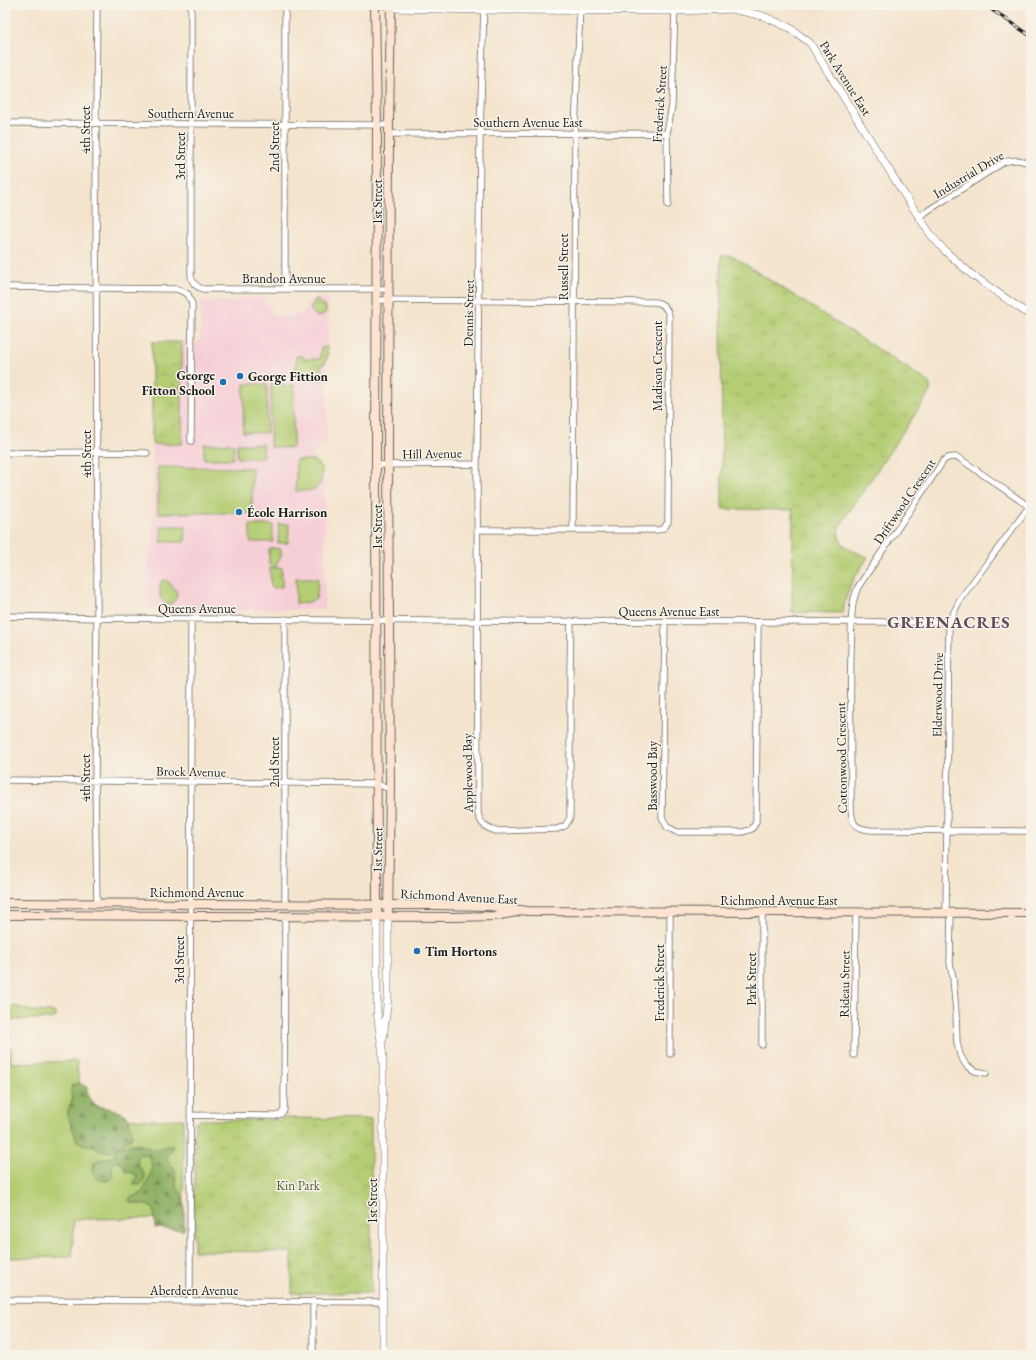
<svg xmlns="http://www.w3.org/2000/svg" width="1036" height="1360" viewBox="0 0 1036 1360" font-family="'EB Garamond',serif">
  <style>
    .built { fill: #f6cfd6 }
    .green { fill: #b4cd73; stroke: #687448 }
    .forest { fill: url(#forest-firs); stroke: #566640 }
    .park { fill: url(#park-tufts); stroke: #687448 }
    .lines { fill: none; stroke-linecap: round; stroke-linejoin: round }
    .minor-casing { stroke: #68625a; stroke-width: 7 }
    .tertiary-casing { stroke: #68625a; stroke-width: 8 }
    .secondary-casing { stroke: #68625a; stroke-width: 10 }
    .minor { stroke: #fff; stroke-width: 5.5 }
    .tertiary { stroke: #fff; stroke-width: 7 }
    .secondary { stroke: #fde4d1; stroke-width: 8 }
    .rail-casing { stroke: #1c1c1c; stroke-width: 3.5 }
    .rail { stroke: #f7f3e8; stroke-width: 2; stroke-dasharray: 6; stroke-linecap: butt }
    .poi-dot { fill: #1f6fb2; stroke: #f7f3e8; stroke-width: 1.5 }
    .labels { text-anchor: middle; stroke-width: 3; stroke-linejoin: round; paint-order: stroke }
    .street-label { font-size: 13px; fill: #1c1c1c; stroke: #f7f3e8 }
    .poi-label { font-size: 13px; font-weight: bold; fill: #1c1c1c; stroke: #f7f3e8; text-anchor: start }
    .park-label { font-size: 13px; fill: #515a3a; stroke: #f7f3e8 }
    .district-label { font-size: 17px; font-weight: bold; letter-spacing: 1px; fill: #624c60; stroke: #f7f3e8 }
  </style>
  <defs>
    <pattern id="forest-firs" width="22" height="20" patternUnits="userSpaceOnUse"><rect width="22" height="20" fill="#8fb065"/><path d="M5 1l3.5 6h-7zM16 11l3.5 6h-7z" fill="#748e52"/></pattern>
    <pattern id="park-tufts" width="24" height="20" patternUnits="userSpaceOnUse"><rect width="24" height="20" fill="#b4cd73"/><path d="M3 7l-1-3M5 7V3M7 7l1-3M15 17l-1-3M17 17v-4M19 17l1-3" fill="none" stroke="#9aaf63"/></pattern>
  </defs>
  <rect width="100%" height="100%" fill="#f7f3e8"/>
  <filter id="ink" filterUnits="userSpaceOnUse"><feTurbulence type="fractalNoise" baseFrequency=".025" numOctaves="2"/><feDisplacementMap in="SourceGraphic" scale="8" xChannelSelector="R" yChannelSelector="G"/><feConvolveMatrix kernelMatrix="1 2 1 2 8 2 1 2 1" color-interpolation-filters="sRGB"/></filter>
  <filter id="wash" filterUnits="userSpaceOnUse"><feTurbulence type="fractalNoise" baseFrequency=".012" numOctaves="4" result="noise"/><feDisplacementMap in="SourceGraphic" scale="16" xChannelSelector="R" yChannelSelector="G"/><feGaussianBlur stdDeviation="0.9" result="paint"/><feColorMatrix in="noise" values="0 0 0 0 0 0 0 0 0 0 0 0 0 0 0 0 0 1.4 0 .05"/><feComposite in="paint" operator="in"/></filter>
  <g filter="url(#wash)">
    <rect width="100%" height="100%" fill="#f4e4cd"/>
    <path class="built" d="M241,298H263L271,312L275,315L282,316L301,314L312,298H328L327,442L314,452V460L305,461L322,469V477H325V610L147,609L148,546H153L152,342H200V301H236Z"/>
    <path class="green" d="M244,384H267V433L243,432Z
      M271,384L294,385L293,448L270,447Z
      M204,444H234L233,459H204Z
      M237,444H263V458H237Z
      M314,460L322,469C322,490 316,491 296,491V460Z
      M158,467L252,468V513H158Z
      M279,524H289L288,543H278Z
      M250,525H273V542H250Z
      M161,526H186L185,542H161Z
      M296,578H318L317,595L316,599L309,602L296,604Z
      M12,1006H15L31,1011L54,1012L56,1014V1017L52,1019H32L9,1021L7,1018V1011Z
      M5,1047H11V1063L77,1061C77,1126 137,1120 183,1119L184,1218L74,1219L72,1257L5,1258Z"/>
    <path class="forest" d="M78,1083L87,1087C86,1094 92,1102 97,1106C105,1107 124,1111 128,1118C129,1119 129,1122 130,1124C131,1129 133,1132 132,1137L112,1151L109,1152L101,1151L93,1146L82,1144L77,1141L68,1116V1110L72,1101L71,1089L72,1085Z
      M134,1144C141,1144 146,1147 153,1149C160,1150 166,1144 173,1146C173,1151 167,1154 167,1159L175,1169L176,1185L182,1196L184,1206V1230L155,1228L154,1209L147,1205L131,1203L129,1200L131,1197L139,1195L141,1193C148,1183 159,1163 145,1154L139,1155L137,1157L138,1164L145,1175L144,1181L140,1185H133L137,1176L133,1173L126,1172L123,1164L119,1161C109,1163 113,1170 113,1178C98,1188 85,1168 96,1161C100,1158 106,1160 111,1157C114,1156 114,1153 116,1150C120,1145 128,1144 134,1144Z"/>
    <path class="park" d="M721,256H732L856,335L927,381L930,385V392L839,527C835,546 854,551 868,557C855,577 846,588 843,613L792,612L793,510L722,509Z
      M315,300H317L326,308V312L320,317L316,316L310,309Z
      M152,342H182V387H179V392H182V444H152Z
      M327,347L328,356L324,364H322L321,372L326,374L328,372L327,380L296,379V356H303L304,359H320L321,348Z
      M272,548L281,549V557L277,563L276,567H272L269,564V550Z
      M270,568H282V587L272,588L271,586Z
      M163,580L168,581L177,591L176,599L171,604H166L160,598V584Z
      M284,1118L371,1119V1293H292V1252L194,1251L195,1122L201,1120H279Z"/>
  </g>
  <g filter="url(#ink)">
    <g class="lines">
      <g class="minor-casing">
        <path id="minor" d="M191,5V276C192,283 196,287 203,289H389
          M285,5V289
          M484,5L480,133L477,464L478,814C481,824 485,828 496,831L557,829L565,826L570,818V669L571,621
          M5,123L389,125
          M390,134L667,133
          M668,205L667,133L672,106L675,5
          M918,217L1004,162C1014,159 1022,159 1031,165
          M5,287L177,289L188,294L192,304L191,441
          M376,300L654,302C663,303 666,307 669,315L668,522L664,528L658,530H477
          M5,453L97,452L147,453
          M376,465L477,464
          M1031,508L959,458C953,456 949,457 944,460L858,587C849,607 852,630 851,651C850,703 851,755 851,808C852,823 853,828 870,830L1027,831L1031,829
          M573,529L575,133L580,5
          M5,616L97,618L431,621L949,622
          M665,622L662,817L667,827L677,832H743L752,829L756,822L758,622
          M5,780L377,784L390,789
          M97,903L95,781L97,618L96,124L97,5
          M285,904V619
          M762,912V1045
          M946,912L949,622L961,598L1031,504
          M951,913L950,963L953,978L956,1012L957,1043L960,1055L966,1065L975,1071L986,1073
          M670,1054V912
          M854,1055L856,912
          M191,1115L276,1116L281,1114L284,1110L285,916
          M5,1300L383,1302
          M190,1301L191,618
          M313,1355V1301"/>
      </g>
      <g class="tertiary-casing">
        <path id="tertiary" d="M384,5L391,8L484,10L675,11L732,9L763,16L790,28L810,43L902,191L931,235L944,250L971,274L1031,316
          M377,917V1012L382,1048L383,1063V1355
          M383,1039L388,997V917"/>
      </g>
      <g class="secondary-casing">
        <path id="secondary" d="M375,5L377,125L376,465L377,917
          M5,903L435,905L489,906L528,911L1031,913
          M5,915L454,917L494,916L517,912
          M388,917L390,789L388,456L389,125L391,5"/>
      </g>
      <use href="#minor" class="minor"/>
      <use href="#tertiary" class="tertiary"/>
      <use href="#secondary" class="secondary"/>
      <g class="rail-casing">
        <path id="rail" d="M985,5L1031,36"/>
      </g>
      <use href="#rail" class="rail"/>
    </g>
  </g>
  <g class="poi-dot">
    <circle cx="240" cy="376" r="4"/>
    <circle cx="223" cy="382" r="4"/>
    <circle cx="239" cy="512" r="4"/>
    <circle cx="417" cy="951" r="4"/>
  </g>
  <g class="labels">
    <g class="street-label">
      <text transform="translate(846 78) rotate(58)" y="5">Park Avenue East</text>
      <text transform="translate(659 104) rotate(-86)" y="5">Frederick Street</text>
      <text x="191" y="118">Southern Avenue</text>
      <text x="528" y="127">Southern Avenue East</text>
      <text transform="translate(85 130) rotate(-90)" y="5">4th Street</text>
      <text transform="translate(274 147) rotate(-90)" y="5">2nd Street</text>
      <text transform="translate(180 156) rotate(-90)" y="5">3rd Street</text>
      <text transform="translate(968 174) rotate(-31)" y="5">Industrial Drive</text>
      <text transform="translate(377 202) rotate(-90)" y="5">1st Street</text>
      <text transform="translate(563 267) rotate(-90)" y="5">Russell Street</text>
      <text x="284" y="283">Brandon Avenue</text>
      <text transform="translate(468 313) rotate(-89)" y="5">Dennis Street</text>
      <text transform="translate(657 366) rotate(-90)" y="5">Madison Crescent</text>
      <text transform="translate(432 453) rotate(-1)" y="5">Hill Avenue</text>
      <text transform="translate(86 454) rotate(-90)" y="5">4th Street</text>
      <text transform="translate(904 501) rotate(-56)" y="5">Driftwood Crescent</text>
      <text transform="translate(377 527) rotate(-90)" y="5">1st Street</text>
      <text x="197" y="613">Queens Avenue</text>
      <text x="669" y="616">Queens Avenue East</text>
      <text transform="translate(937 695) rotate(-89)" y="5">Elderwood Drive</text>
      <text transform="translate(841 758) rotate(-91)" y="5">Cottonwood Crescent</text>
      <text transform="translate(274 762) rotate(-90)" y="5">2nd Street</text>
      <text transform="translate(191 771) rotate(1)" y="5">Brock Avenue</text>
      <text transform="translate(467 773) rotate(-91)" y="5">Applewood Bay</text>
      <text transform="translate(652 776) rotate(-90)" y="5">Basswood Bay</text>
      <text transform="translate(85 778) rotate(-90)" y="5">4th Street</text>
      <text transform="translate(377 850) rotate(-89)" y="5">1st Street</text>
      <text x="197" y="897">Richmond Avenue</text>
      <text transform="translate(459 896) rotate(3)" y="5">Richmond Avenue East</text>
      <text x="779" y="905">Richmond Avenue East</text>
      <text transform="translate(179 960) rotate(-90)" y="5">3rd Street</text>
      <text transform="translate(751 979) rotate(-90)" y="5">Park Street</text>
      <text transform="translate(659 983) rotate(-90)" y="5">Frederick Street</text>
      <text transform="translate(844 984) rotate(-89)" y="5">Rideau Street</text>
      <text transform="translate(372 1201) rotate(-90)" y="5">1st Street</text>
      <text x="194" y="1295">Aberdeen Avenue</text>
    </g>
    <g class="poi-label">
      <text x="215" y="380" text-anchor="end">George<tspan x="215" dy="15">Fitton School</tspan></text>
      <text x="248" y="381">George Fittion</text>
      <text x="247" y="517">École Harrison</text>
      <text x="425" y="956">Tim Hortons</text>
    </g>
    <g class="park-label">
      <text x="298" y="1190">Kin Park</text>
    </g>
    <g class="district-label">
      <text x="949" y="628">GREENACRES</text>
    </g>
  </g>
  <rect width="1036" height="1360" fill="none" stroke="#f7f3e8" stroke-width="20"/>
</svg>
